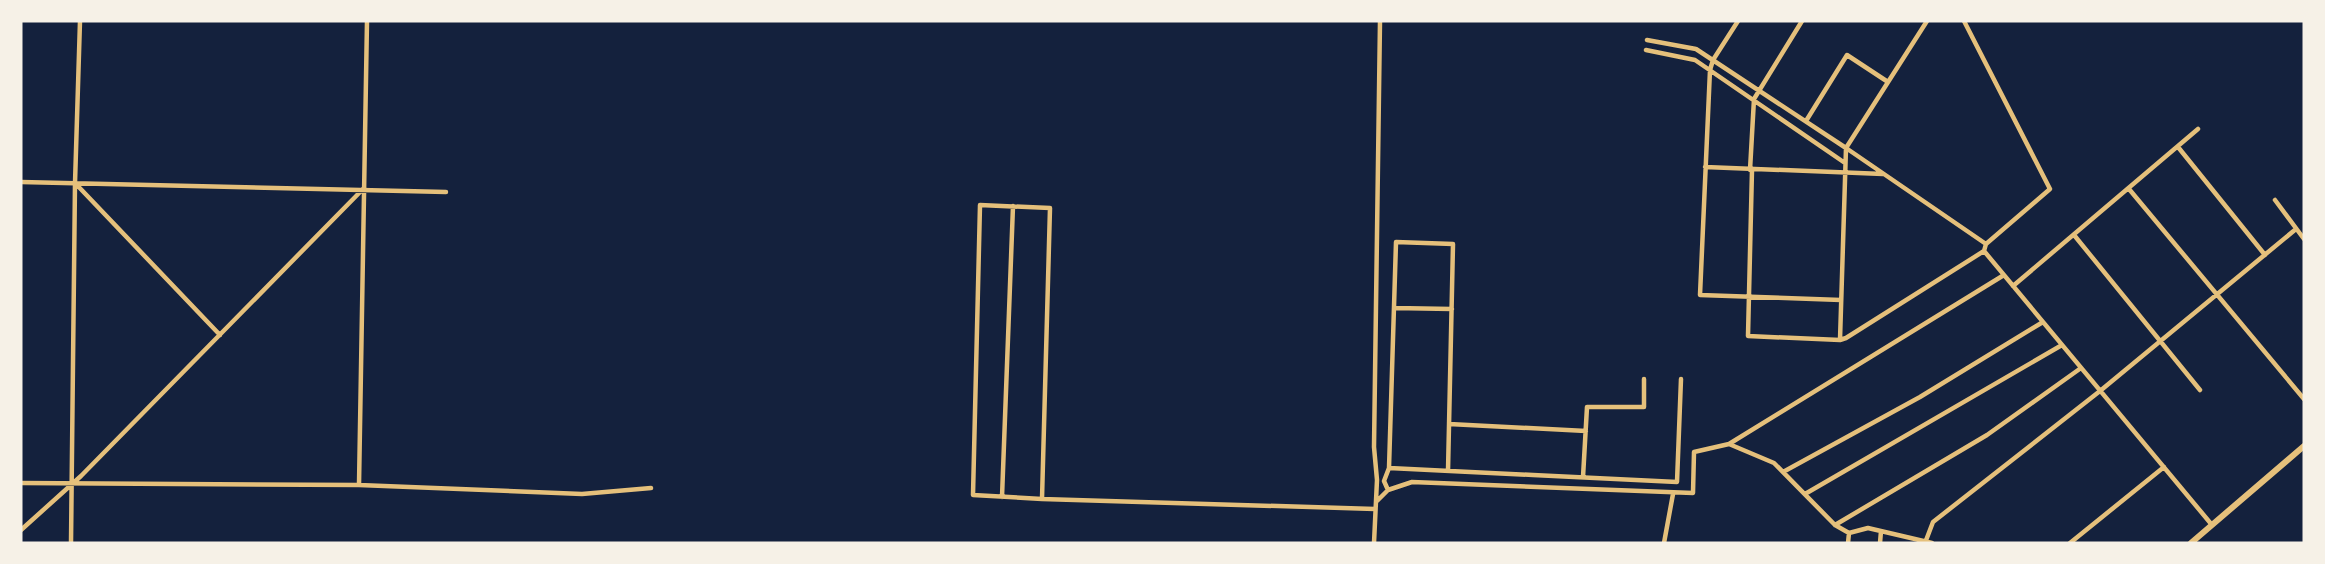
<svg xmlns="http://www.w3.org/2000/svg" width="2325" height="564" viewBox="0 0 2325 564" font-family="'Roboto Condensed',sans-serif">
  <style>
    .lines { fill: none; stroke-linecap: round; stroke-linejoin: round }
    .minor { stroke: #e5c07b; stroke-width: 4.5 }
    .tertiary { stroke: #e5c07b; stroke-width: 6 }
  </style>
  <rect width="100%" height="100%" fill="#14213d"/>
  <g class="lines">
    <path class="minor" d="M1738,21L1713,60L1710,70L1700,295L1841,300
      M1927,21L1846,148L1986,244
      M1964,21L2050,189L1986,244L1984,251L2212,525
      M1647,40L1696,49L1846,148L1840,340
      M1646,50L1695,60L1845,163
      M1806,121L1847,55L1888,82
      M2178,147L2265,255
      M1705,167L1883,174
      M1750,170L1754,99L1802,21
      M1752,170L1748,336L1840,340L1846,338L1984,251
      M21,182L446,192
      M75,183L220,335
      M2129,189L2304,399
      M2275,200L2304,239
      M2074,235L2200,390
      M2013,286L2198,129
      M1394,308L1452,309
      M1449,424L1586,431
      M1729,444L1774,463L1835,525L1849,533L1848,543
      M1448,471L1453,244L1396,242L1389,468C1485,473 1581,477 1677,482L1681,379
      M1783,472L1920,397L2043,322
      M1583,477L1587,407H1644V379
      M21,483L359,485L582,494L651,488
      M359,485L367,21
      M1388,490L1384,481L1389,468
      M1805,494L2062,345
      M1002,497L1013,206
      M1042,499L1050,208L980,205L973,495L1042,499L1375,509
      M1377,501L1388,490L1412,482L1693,493L1694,452L1729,444L2004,275
      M1835,525L1987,435L2081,368
      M21,530L81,476L363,189
      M1849,533L1868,528L1932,543
      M71,543L75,183L80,21
      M1374,543L1377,480L1374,447L1380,21
      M1664,543L1673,494
      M1880,543L1881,531
      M1925,543L1933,522L2100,391L2296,229
      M2070,543L2164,467"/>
    <path class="tertiary" d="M2191,543L2304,446"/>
  </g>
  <rect width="2325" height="564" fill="none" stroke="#f6f1e7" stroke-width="45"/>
</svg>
